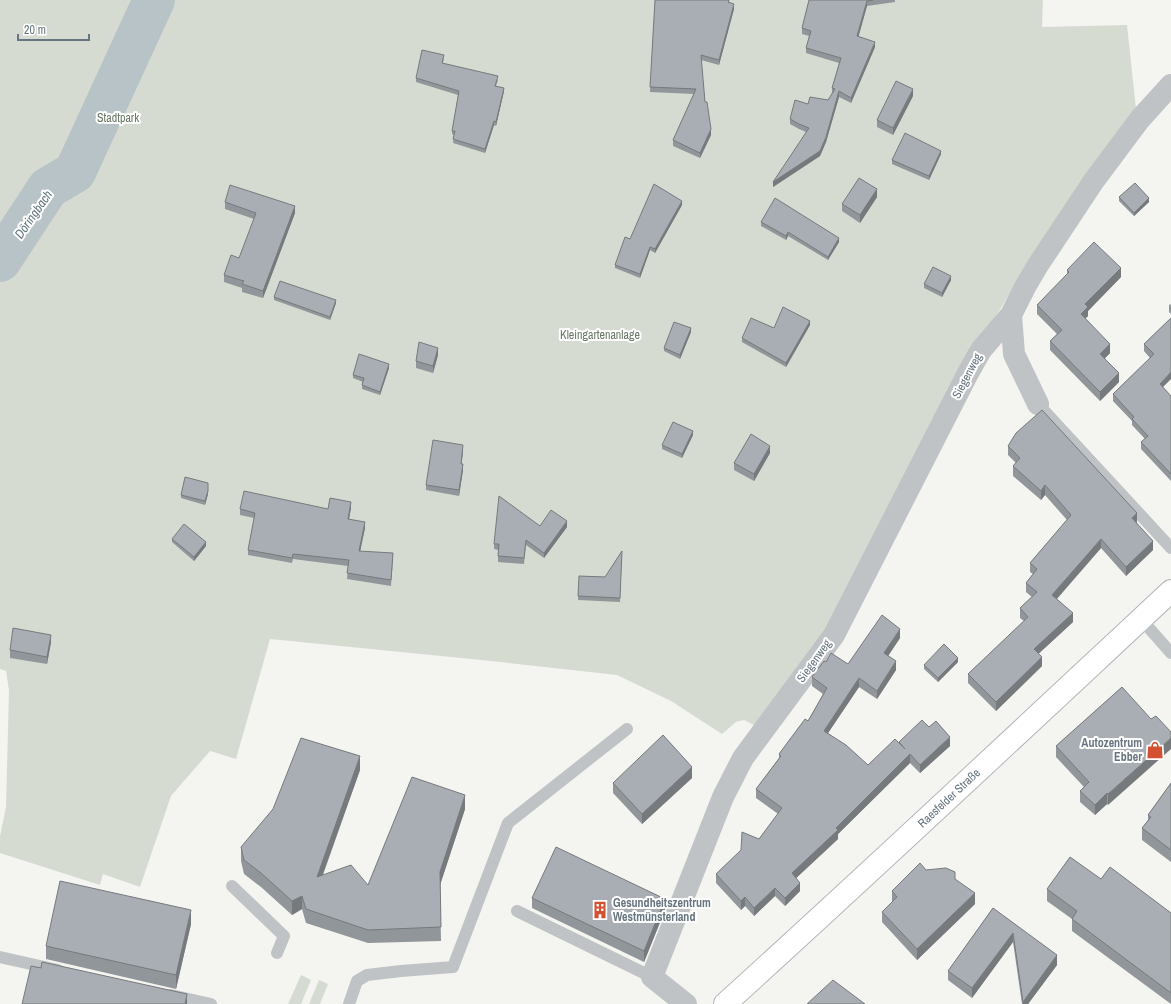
<svg xmlns="http://www.w3.org/2000/svg" width="1171" height="1004" viewBox="0 0 1171 1004" font-family="'Archivo Narrow',sans-serif">
  <style>
    .green { fill: #d6dbd2 }
    .lines { fill: none; stroke-linecap: round; stroke-linejoin: round }
    .river { stroke: #b7c3c6; stroke-width: 42 }
    .secondary-casing { stroke: #b2b7ba; stroke-width: 24 }
    .lane { stroke: #c0c3c6; stroke-width: 12 }
    .street { stroke: #c0c3c6; stroke-width: 22 }
    .secondary { stroke: #fff; stroke-width: 22 }
    .wall { fill: #90969a }
    .shaded-wall { fill: #767a7d }
    .building { fill: #a8aeb3; stroke: #767a7d }
    .labels { text-anchor: middle; stroke-width: 4; stroke-linejoin: round; paint-order: stroke }
    .park-label { font-size: 12px; fill: #687764; stroke: #fff }
    .street-label { font-size: 12px; fill: #66757f; stroke: #fff }
    .poi-label { font-size: 12px; font-weight: bold; fill: #66757f; stroke: #fff; text-anchor: end }
    .water-label { font-size: 13px; font-style: italic; fill: #61767c; stroke: #fff }
  </style>
  <rect width="100%" height="100%" fill="#f4f4f1"/>
  <path class="green" d="M0,0H1043L1042,27L1127,25L1136,109L1019,278L942,405L824,633L758,727L744,720L736,722L722,734L671,701L617,675L491,661L270,639L236,759L210,751L171,796L140,887L103,874L100,885L0,853V836L6,807L9,690L6,671L0,669Z
    M301,975L311,980L301,1004H288Z
    M319,980L328,984L320,1004H309Z"/>
  <g class="lines">
    <path class="river" d="M0,261L48,188L75,172L154,0"/>
    <g class="secondary-casing">
      <path id="secondary" d="M725,1004C875,868 1023,729 1171,591"/>
    </g>
    <path class="lane" d="M1038,404L1171,548
      M1141,619L1171,653
      M232,886L284,936L277,953
      M517,911L652,977
      M0,957L58,970
      M171,995L211,1004
      M349,1004L357,981L367,975L401,971L453,967L508,823L627,729"/>
    <path class="street" d="M1011,315L1014,354L1038,404
      M686,1004L652,977L723,797L743,758L834,635L968,373L981,350L1011,315L1025,287L1038,265L1093,182L1140,119L1171,85"/>
    <use href="#secondary" class="secondary"/>
  </g>
  <path class="wall" d="M655,0H729V3L734,9L719,65L701,60L705,102L711,135L700,158L673,146V140L694,94L650,92Z
    M809,0H895V2L867,6L858,37L875,47L851,103L839,97L826,142L820,156L773,187L806,132L799,129L790,124V119L808,104L828,100L832,93V88L839,63L806,53V48L809,36L802,34V28Z
    M444,58L443,63L498,80L496,86L504,91L496,126L494,125L485,153L453,143L454,135L452,134V131L458,95L416,82V78Z
    M913,96L893,135L877,127V120Z
    M941,154L929,180L892,164V160Z
    M877,197L860,223L842,211V204Z
    M1119,197L1149,202L1134,216L1119,201Z
    M225,202L295,213L263,298L242,292V288L224,282V275L239,258L254,219L225,209Z
    M682,205L655,253L650,250L640,278L615,268V265L630,239Z
    M761,222L839,242L828,260L788,236L786,240L761,226Z
    M1067,270L1121,277L1088,311V316L1085,318L1110,353L1105,358L1119,382L1100,401L1050,350V341L1057,334L1037,314V305L1067,275Z
    M951,280L942,297L924,288V284Z
    M274,297L336,303L330,320L274,300Z
    M1171,304V314L1169,312V305Z
    M1171,318L1163,387L1171,396V481L1141,449V442L1145,439L1132,425V421L1113,401V394L1150,358L1144,351V344Z
    M810,325L786,367L742,342V338L774,328Z
    M691,332L680,359L664,351V348Z
    M438,355L433,373L416,368V361Z
    M389,368L380,395L362,389V385L363,382L353,378V375Z
    M693,435L682,458L662,449V445Z
    M1008,446L1137,522V523L1153,550L1126,576L1101,548L1057,599L1073,622L1038,654L1042,666L996,711L968,683V674L1024,621L1020,618V608L1032,597L1026,592V583L1033,574L1030,572V563L1067,520L1045,495L1041,500L1013,476V466L1016,463L1008,455Z
    M463,451L461,464L463,470L459,496L426,490V485Z
    M770,453L754,481L734,470V463Z
    M208,494L205,505L181,498V495Z
    M351,508L349,519L365,528L360,551L393,559L391,586L347,579L348,566L293,559L292,563L248,555V550L254,518L240,515V509H328Z
    M540,526L567,527L544,558L526,545L524,564L498,562V550L494,549V544Z
    M172,539L206,546L194,561L172,542Z
    M622,551L620,602L578,600L579,576L605,577Z
    M900,638L888,656L896,670L877,699L859,687L828,733L868,765L899,743V742L929,727L950,746L920,773L910,763L838,834V839L796,878L800,891L785,906L775,896L754,916L745,906L741,910L716,883V874L759,839L778,814L756,798V789L779,758V754L808,721L823,694L812,686V677L826,662L848,664Z
    M51,642L47,664L10,658V650Z
    M958,662L938,682L924,669V665Z
    M1122,687L1108,805L1107,804L1095,815L1080,802V791L1084,787L1056,757V746Z
    M360,770L323,875L368,885L465,809L440,885L441,941L368,943L306,923L302,909L292,915L261,887L244,874L241,861V847Z
    M692,778L642,824L613,793V783Z
    M1171,783V862L1142,840V828L1148,820V815Z
    M926,870L955,879L975,904L917,960L882,922V912L892,902V891Z
    M1101,879L1171,913V1004L1072,931V919L1047,901V889Z
    M532,898L665,910L644,962L532,908Z
    M993,908L1057,965L1028,1004H1022L1013,942L972,998L948,980V971Z
    M191,924L176,989L46,959V946Z"/>
  <path class="shaded-wall" d="M867,1V6L857,42V36Z
    M734,4V9L719,65V60Z
    M875,42V47L851,103V98Z
    M504,88V91L496,126V122Z
    M913,89V96L893,135V128Z
    M839,91V97L826,142L820,156L773,187V182Z
    M494,121V125L485,153V149Z
    M711,129V135L700,158V153Z
    M941,151V154L929,180V176Z
    M877,189V197L860,223V215Z
    M1149,198V202L1134,216V213Z
    M682,201V205L655,253V249Z
    M295,206V213L263,298V291Z
    M788,232V236L786,240V236Z
    M839,238V242L828,260V257Z
    M650,247V250L640,278V274Z
    M1121,268V277L1088,311V316L1081,323V314L1085,304Z
    M951,276V280L942,297V293Z
    M336,300V303L330,320V317Z
    M810,321V325L786,367V363Z
    M691,328V332L680,359V355Z
    M1110,344V353L1100,363V354Z
    M438,348V355L433,373V366Z
    M389,364V368L380,395V392Z
    M1171,372V379L1160,390V384Z
    M1119,373V382L1100,401V392Z
    M693,431V435L682,458V454Z
    M463,445V451L461,470V464Z
    M770,446V453L754,481V474Z
    M463,464V470L459,496V490Z
    M1045,485V495L1041,500V491Z
    M208,491V494L205,505V501Z
    M351,502V508L348,525V519Z
    M1137,513V522L1132,527V518Z
    M567,521V527L544,558V553Z
    M365,522V528L359,557V551Z
    M1101,539V548L1052,604V595Z
    M1153,541V550L1126,576V567Z
    M206,542V546L194,561V557Z
    M1073,613V622L1034,658V649Z
    M900,629V638L884,662V653Z
    M51,635V642L47,664V657Z
    M1042,657V666L996,711V702Z
    M958,658V662L938,682V678Z
    M896,661V670L877,699V691Z
    M859,678V687L824,739V731Z
    M950,737V746L920,773V765Z
    M1171,738V749L1108,805V794Z
    M910,754V763L838,834V839L792,882V873L836,828Z
    M360,756V770L317,890V877Z
    M692,767V778L642,824V814Z
    M1107,793V804L1095,815V805Z
    M465,795V809L440,885V872Z
    M800,883V891L785,906V898Z
    M775,888V896L754,916V908Z
    M975,893V904L917,960V949Z
    M302,896V909L292,915V901Z
    M745,897V906L741,910V901Z
    M665,899V910L644,962V951Z
    M191,910V924L176,989V975Z
    M1013,933V942L972,998V988Z
    M1057,955V965L1028,1004H1023V1002Z
    M187,994V1004H185Z"/>
  <path class="building" d="M655,0H729L728,2L734,4L719,60L701,55L705,102H707L711,129L700,153L673,140L696,89L650,87Z
    M809,0H873L867,1L857,36L875,42L851,98L839,91L826,137L820,151L773,182L809,128L799,124L790,119L795,100L808,104L810,97L828,100L835,89L832,88L841,58L806,48L811,31L802,28Z
    M422,50L444,55L442,63L498,76L495,86L504,88L496,122L494,121L485,149L453,139L455,131H452L459,91L416,78Z
    M896,81L913,89L893,128L877,120Z
    M905,133L941,151L929,176L892,160Z
    M859,178L877,189L860,215L842,204Z
    M1135,183L1149,198L1134,213L1119,197Z
    M654,184L682,201L655,249L650,247L640,274L615,265L625,237L630,239Z
    M230,185L295,206L263,291L242,284L244,281L224,275L231,255L239,258L256,213L225,202Z
    M775,198L839,238L828,257L788,232L786,236L761,222Z
    M1094,242L1121,268L1085,304L1088,307L1081,314L1110,344L1100,354L1119,373L1100,392L1050,341L1062,330L1037,305L1069,272L1067,270Z
    M933,267L951,276L942,293L924,284Z
    M280,281L336,300L330,317L274,297Z
    M783,307L810,321L786,363L742,338L751,318L774,328Z
    M1171,318V372L1160,384L1171,396V474L1141,442L1148,436L1132,419L1134,417L1113,394L1154,354L1144,344Z
    M674,322L691,328L680,355L664,348Z
    M419,342L438,348L433,366L416,361Z
    M359,354L389,364L380,392L362,385L364,378L353,375Z
    M1042,410L1137,513L1132,518L1153,541L1126,567L1101,539L1052,595L1073,613L1034,649L1042,657L996,702L968,674L1028,617L1020,608L1037,592L1026,583L1037,569L1030,563L1071,515L1045,485L1041,491L1013,466L1020,458L1008,446L1016,433Z
    M673,422L693,431L682,454L662,445Z
    M751,434L770,446L754,474L734,463Z
    M433,440L463,445L461,464H463L459,490L426,485Z
    M185,477L208,483V491L205,501L181,495Z
    M244,491L328,509L330,498L351,502L348,519L365,522L359,551L393,553L391,580L347,573L349,560L293,554L292,558L248,550L255,513L240,509Z
    M499,496L540,526L551,510L567,521L544,553L526,540L524,558L498,556L499,544H494Z
    M184,524L206,542L194,557L172,539Z
    M622,551L620,598L578,596L579,576L605,577Z
    M882,615L900,629L884,653L896,661L877,691L859,678L824,731L846,745L868,765L895,739L905,749L899,742L922,720L929,727L936,721L950,737L920,765L910,754L836,828L838,830L792,873L800,883L785,898L775,888L754,908L745,897L741,901L716,874L741,850L742,832L759,839L782,808L756,789L781,756L779,754L805,719L808,721L827,688L812,677L824,661L826,662L831,653L848,664Z
    M13,628L51,635L47,657L10,650Z
    M944,644L958,658L938,678L924,665Z
    M1122,687L1151,719L1156,716L1171,732V738L1108,794L1107,793L1095,805L1080,791L1089,782L1056,746Z
    M663,735L692,767L642,814L613,783Z
    M301,738L360,756L317,877L351,865L368,885L412,777L465,795L440,872L441,927L368,930L306,909L302,896L292,901L261,873L244,860L241,847L273,809Z
    M1171,783V850L1142,828L1151,817L1148,815Z
    M556,847L665,899L644,951L532,898Z
    M1070,857L1101,879L1110,867L1171,913V993L1072,919L1077,911L1047,889Z
    M920,863L926,870L946,868L955,872V879L975,893L917,949L882,912L897,897L892,891Z
    M60,881L191,910L176,975L46,946Z
    M993,908L1057,955L1023,1002L1013,933L972,988L948,971Z
    M42,962L187,994L185,1004H22L31,966L41,968Z
    M833,980L865,1004H807Z"/>
  <defs>
    <g id="shop-bare" transform="scale(1.38)"><path d="M-5-2.5h2.3a2.7 3.5 0 0 1 5.4 0H5L5.5 6h-11ZM-1.5-2.5h3a1.5 2.3 0 0 0-3 0Z" fill="#d35132" stroke="#fff" stroke-width="2.5" paint-order="stroke"/></g>
    <g id="building-bare" transform="scale(1.38)"><path d="M-4-6H4V6H1V3H-1V6H-4ZM-2.5-4.3h1.7v1.8h-1.7ZM.8-4.3h1.7v1.8H.8ZM-2.5-1h1.7V.8h-1.7ZM.8-1h1.7V.8H.8Z" fill="#d35132" stroke="#fff" stroke-width="2.5" paint-order="stroke"/></g>
  </defs>
  <g fill-rule="evenodd">
    <use href="#shop-bare" x="1155" y="750"/>
    <use href="#building-bare" x="600" y="910"/>
  </g>
  <g class="labels">
    <g class="park-label">
      <text x="118" y="122">Stadtpark</text>
      <text x="600" y="339">Kleingartenanlage</text>
    </g>
    <g class="street-label">
      <text transform="translate(967 376) rotate(-62)" y="4">Siegenweg</text>
      <text transform="translate(814 661) rotate(-54)" y="4">Siegenweg</text>
      <text transform="translate(949 798) rotate(-43)" y="4">Raesfelder Straße</text>
    </g>
    <g class="poi-label">
      <text x="1142" y="747">Autozentrum<tspan x="1142" dy="14">Ebber</tspan></text>
      <text x="613" y="907" text-anchor="start">Gesundheitszentrum<tspan x="613" dy="14">Westmünsterland</tspan></text>
    </g>
    <g class="water-label">
      <text transform="translate(33 214) rotate(-55)" y="5">Döringbach</text>
    </g>
  </g>
  <path d="M18 34v6h71v-6" fill="none" stroke="#66757f" stroke-width="2"/>
  <text x="24" y="34" font-size="12" fill="#66757f" stroke="#ffffff" stroke-width="3" paint-order="stroke">20 m</text>
</svg>
